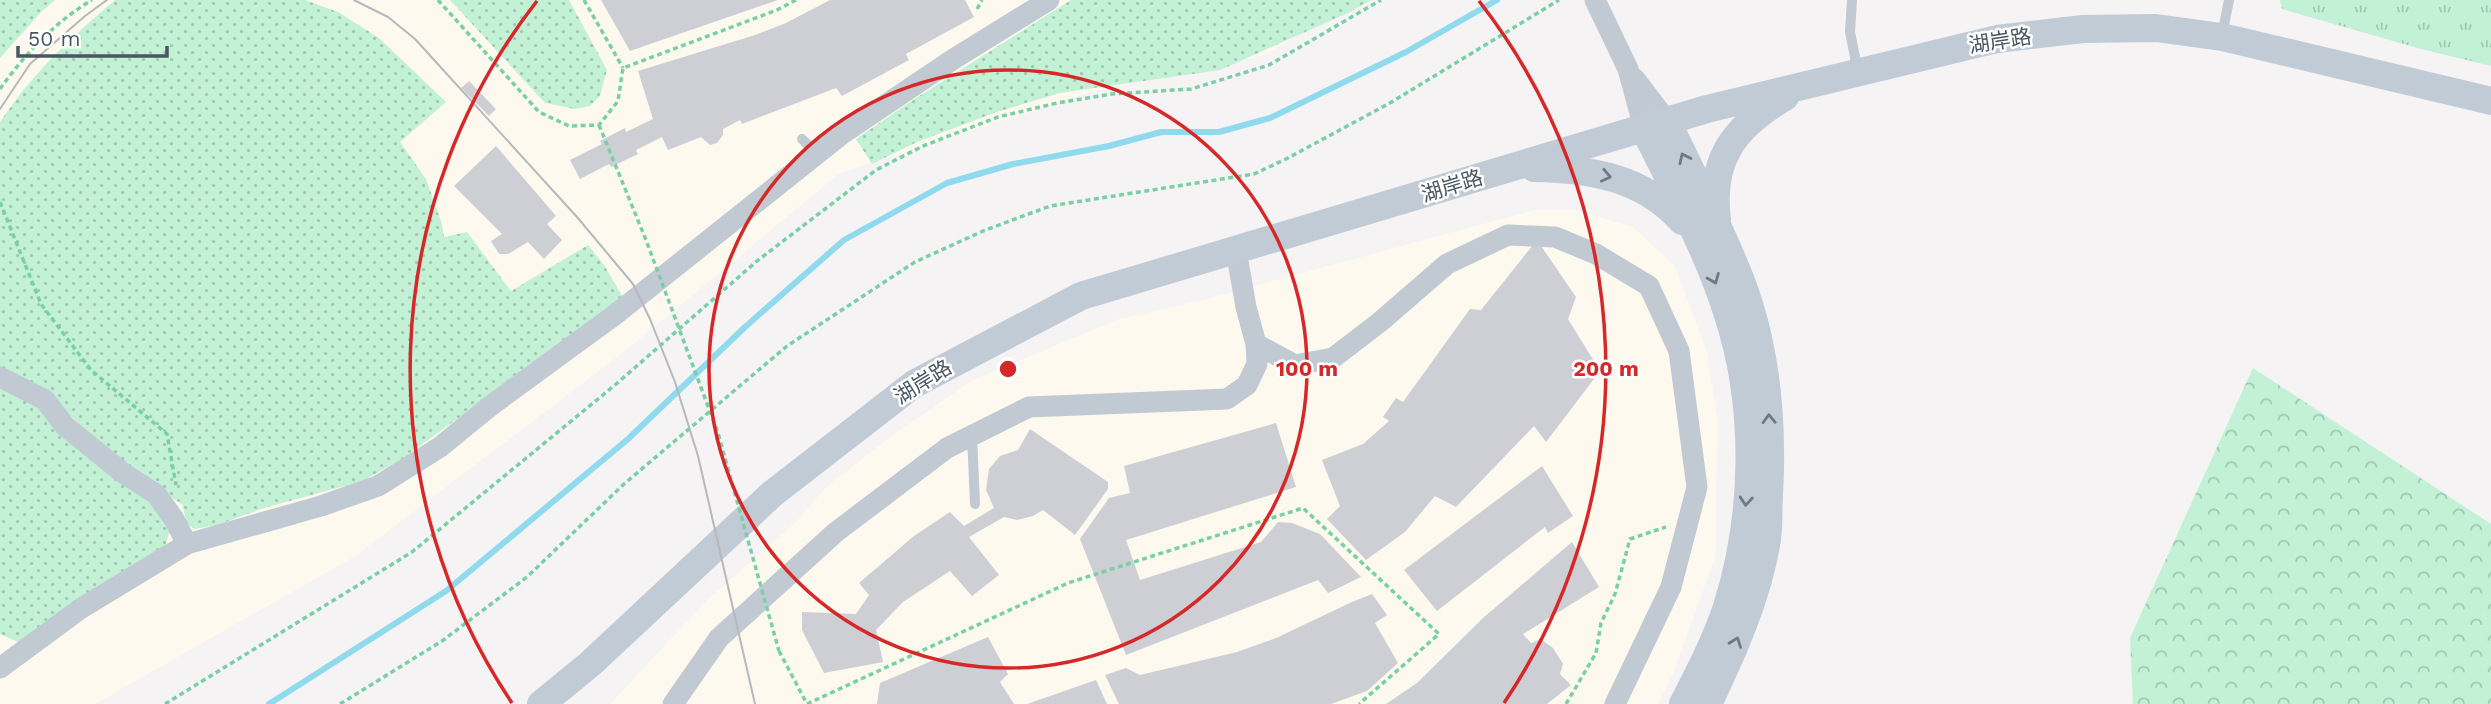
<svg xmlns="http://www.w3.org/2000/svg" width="2491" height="704" viewBox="0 0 2491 704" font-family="'Work Sans','Noto Sans SC',sans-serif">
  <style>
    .commercial { fill: #fdf9ef }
    .grass { fill: url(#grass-dots) }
    .forest { fill: url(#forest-crowns) }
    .park { fill: url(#park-tufts) }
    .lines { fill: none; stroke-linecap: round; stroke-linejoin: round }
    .stream { stroke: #90daee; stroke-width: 6 }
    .building { fill: #cdcfd5 }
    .path { stroke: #7ad0a6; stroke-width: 3.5; stroke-dasharray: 5 3.5; stroke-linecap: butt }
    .lane { stroke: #c1cad2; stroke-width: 10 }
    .street { stroke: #c1cad2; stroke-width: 21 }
    .secondary { stroke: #c1cbd6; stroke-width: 28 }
    .tram { stroke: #b5b8bd; stroke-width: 2 }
    .path-bridge { stroke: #7ad0a6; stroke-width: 3.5; stroke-dasharray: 5 3.5; stroke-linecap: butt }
    .oneway { stroke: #6e7984 }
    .ring { fill: none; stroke: #d62828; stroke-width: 3.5 }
    .labels { text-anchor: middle; stroke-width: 5; stroke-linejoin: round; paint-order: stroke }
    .street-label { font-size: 21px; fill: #4a5661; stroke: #fff }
    .centre { fill: #d62828; stroke: #fff; stroke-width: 3.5 }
    .ring-label { font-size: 21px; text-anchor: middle; font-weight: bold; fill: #d62828; stroke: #fff; stroke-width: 5; stroke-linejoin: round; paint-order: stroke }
  </style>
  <defs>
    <pattern id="grass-dots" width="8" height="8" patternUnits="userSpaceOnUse" patternTransform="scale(1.75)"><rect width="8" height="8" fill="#c3f1d5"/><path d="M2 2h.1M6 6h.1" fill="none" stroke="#a0c6b0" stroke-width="1.8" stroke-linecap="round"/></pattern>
    <pattern id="forest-crowns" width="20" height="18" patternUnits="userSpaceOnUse" patternTransform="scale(1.75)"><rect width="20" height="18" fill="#c3f1d5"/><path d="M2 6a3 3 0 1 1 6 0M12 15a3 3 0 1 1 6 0" fill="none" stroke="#a0c6b0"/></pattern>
    <pattern id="park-tufts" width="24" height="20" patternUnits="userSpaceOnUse" patternTransform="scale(1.75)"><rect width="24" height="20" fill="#c3f1d5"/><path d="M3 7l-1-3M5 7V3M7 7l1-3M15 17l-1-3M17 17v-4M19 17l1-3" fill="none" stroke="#a0c6b0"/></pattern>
  </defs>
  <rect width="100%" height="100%" fill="#f5f3f3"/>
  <path class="commercial" d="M0,0H1357L1265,55L1088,93L840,173L625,351L354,557L95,704H0Z
    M1534,210H1576L1633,227L1675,266L1707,352L1718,423L1715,558L1672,676L1658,704H610L707,600L794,524L826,487L897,432L973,380L1119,319L1199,301Z"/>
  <path class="grass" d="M0,0H55L42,11L0,58Z
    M115,0H305L338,12L379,38L446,102L400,142L426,179L441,221L444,237L467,232L511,291L588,245L604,265L624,299L403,458L363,481L264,508L217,525L195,529L187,524L182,504L137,476L60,407L0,368V122C33,73 70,38 115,0Z
    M450,0H569L607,70L600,96L590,106L575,109L545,103Z
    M1071,0H1371L1350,12L1220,70L1060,93L997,112L917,142L872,164L856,139L916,98Z
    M0,384L35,400L146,498L171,526L165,547L18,642L0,634Z"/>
  <path class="forest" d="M2253,368L2491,524V704H2133L2130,638Z"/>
  <path class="park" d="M2280,0H2491V66L2421,49L2282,9Z"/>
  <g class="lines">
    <path class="stream" d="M269,704L446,591L628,439L745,327L844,240L947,183L1013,164L1109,146L1161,132H1219L1270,118L1406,52L1497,0"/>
  </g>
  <path class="building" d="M601,0H778L630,51Z
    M830,0H965L974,17L906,54L909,60L842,96L836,88L742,124L740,120L723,129V135L717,143L710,145L701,137L668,150L662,137L636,150L638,154L611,167L609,164L580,179L570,160L602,144L600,141L625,128L626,132L653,119L638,71L755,35L786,23Z
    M469,81L496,109L489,116L461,88Z
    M496,146L556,216L547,224L562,240L544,259L528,242L508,254H499L491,241L502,234L454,186Z
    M1537,240L1576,297L1568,319L1600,371L1546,442L1534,426L1456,507L1435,496L1405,532L1366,560L1327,519L1340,506L1322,460L1363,444L1389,421L1383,417L1396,398L1403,402L1470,309L1481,310Z
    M1276,423L1296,487L1126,540L1140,580L1261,542L1278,522L1292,523L1320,534L1361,577L1328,593L1318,580L1126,655L1080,539L1109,498L1130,493L1124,466Z
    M1030,429L1108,482V489L1075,535L1043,510L1033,516L1017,520L1004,517L969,537L999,575L972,596L950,571L903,602L876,630L883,662L824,673L802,630V612L856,614L869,595L859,583L914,536L950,512L964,526L994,508L986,490L989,469L1000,456L1018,450Z
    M1542,466L1573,516L1548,533L1545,527L1437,611L1404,570Z
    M1572,542L1599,587L1523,634L1531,643L1541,639L1553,648L1563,664L1560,674L1571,685L1547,704H1386L1417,683L1483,618Z
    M1372,594L1387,615L1375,623L1398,663L1367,691L1331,704H1119L1105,675L1126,668L1140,675L1237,652L1276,638L1352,602Z
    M988,637L1008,674L1000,682L1014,704H877L880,683Z
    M1096,680L1107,704H1027Z"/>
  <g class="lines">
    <path class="path" d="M438,0L539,112L569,126L599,125L618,101L623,68L777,10L796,0
      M584,0L623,68
      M977,9L982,0
      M0,89C24,55 56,21 92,0
      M0,202L41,304L91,370L167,434L176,485
      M779,651L807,704
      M165,704L412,552L615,385L757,261L876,170L923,146L998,117L1057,103L1112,94L1191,89L1269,65L1381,0
      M340,704L442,641L527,577L624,484L787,346L915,262L983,231L1050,206L1254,174L1286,159L1390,103L1559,0
      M807,704L1068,583L1303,508L1439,634L1359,704
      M1566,704L1596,653L1601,623L1615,594L1630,539L1666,527"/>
    <path class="lane" d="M1852,0L1850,32L1858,72
      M2222,35L2229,0
      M802,139L817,154
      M972,436L975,504"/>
    <path class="street" d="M1595,0L1628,69L1644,128
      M1635,79L1667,121
      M1256,344L1295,365L1333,358L1380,322L1447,264L1508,235L1555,237L1596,254L1649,286L1679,351L1697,487L1671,587L1615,704
      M0,377L45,400L65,426L123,473L156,494L174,519L187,544
      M0,668L80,609L187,544L321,506L378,486L440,447L489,407L616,314L842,134L952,60L1049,0
      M673,704L719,638L836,532L947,448L1029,407L1227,399L1247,385L1257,364L1256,344L1246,307L1236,250"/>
    <path class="secondary" d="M1667,121C1692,174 1720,227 1741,281C1767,349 1773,424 1769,496C1768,510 1769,525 1767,539C1758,596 1733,652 1708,704
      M1644,128C1673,188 1707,249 1727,312C1758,405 1756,514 1727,607C1716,640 1699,673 1683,704
      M1534,168C1590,169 1643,177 1682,221
      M1717,220C1709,159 1735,126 1785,97
      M541,704L590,664L772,494L914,384L1081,296L1707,109L1997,39L2083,29L2156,28L2222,37L2491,101"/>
    <path class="tram" d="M354,0L388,17L415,39L577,217L633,284L650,319L675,382L698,456L755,704
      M0,109L30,64L85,16L107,0"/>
    <path class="path-bridge" d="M599,125L646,240L718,433L779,651"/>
  </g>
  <defs><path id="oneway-chevron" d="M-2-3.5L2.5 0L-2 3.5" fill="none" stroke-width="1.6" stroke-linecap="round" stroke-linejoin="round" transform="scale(1.75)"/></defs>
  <g class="oneway">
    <use href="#oneway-chevron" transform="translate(1684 158) rotate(-115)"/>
    <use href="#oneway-chevron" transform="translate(1606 176) rotate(12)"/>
    <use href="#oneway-chevron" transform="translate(1714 279) rotate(68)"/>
    <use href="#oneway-chevron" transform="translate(1769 419) rotate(-92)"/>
    <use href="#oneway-chevron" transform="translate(1746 501) rotate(95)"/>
    <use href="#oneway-chevron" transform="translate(1736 642) rotate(-70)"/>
  </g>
  <g class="ring">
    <circle cx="1008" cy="369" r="299"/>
    <path d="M512 703A598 598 0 0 1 537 1M1479 1A598 598 0 0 1 1504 703"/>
  </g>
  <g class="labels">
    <g class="street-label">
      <text transform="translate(2000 41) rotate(-9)" y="7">湖岸路</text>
      <text transform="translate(1452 186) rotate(-17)" y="7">湖岸路</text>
      <text transform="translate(923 382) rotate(-32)" y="7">湖岸路</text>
    </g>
  </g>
  <circle cx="1008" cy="369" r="10" class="centre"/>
  <g class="ring-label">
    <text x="1307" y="376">100 m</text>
    <text x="1606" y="376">200 m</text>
  </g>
  <path d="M18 46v10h149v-10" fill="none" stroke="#4a5661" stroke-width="3.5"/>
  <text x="28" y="46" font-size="21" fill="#4a5661" stroke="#ffffff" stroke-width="5" paint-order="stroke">50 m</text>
</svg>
